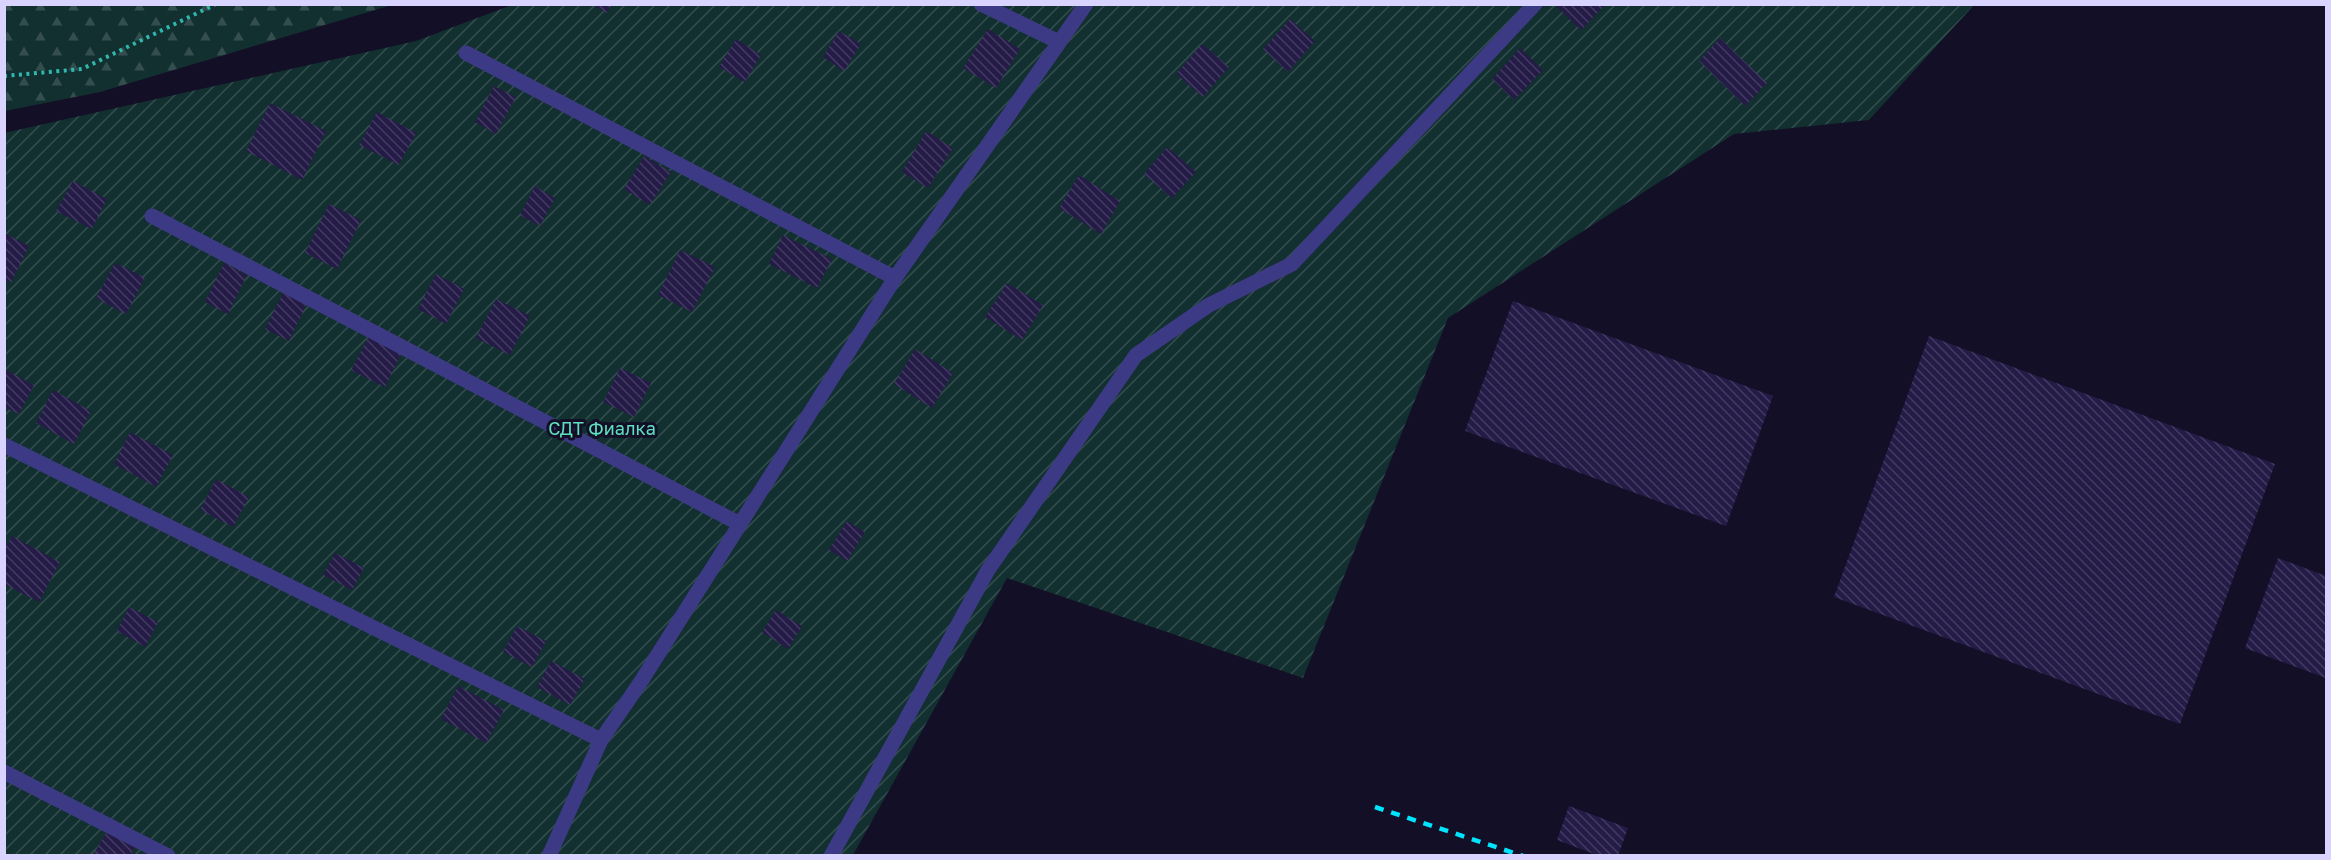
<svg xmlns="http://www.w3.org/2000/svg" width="2331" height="860" viewBox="0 0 2331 860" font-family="'Golos Text',sans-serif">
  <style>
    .forest { fill: url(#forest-firs) }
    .garden { fill: url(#garden-furrows) }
    .building { fill: url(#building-back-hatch) }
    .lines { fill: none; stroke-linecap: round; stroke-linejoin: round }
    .path { stroke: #2fb8b0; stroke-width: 4; stroke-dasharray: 3 4.5; stroke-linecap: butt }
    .service { stroke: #3d3a85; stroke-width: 15 }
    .rail { stroke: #00e5ff; stroke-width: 4.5; stroke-dasharray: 9 8; stroke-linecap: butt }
    .labels { text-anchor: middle; stroke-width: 6; stroke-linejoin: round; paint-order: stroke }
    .park-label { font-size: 18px; fill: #5fe0c0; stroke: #130f26 }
  </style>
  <defs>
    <pattern id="forest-firs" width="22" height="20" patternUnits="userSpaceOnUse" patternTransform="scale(1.5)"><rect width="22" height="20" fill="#12302f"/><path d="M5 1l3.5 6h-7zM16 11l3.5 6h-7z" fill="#344d4e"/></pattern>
    <pattern id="garden-furrows" width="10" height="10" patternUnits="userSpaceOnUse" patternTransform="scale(1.5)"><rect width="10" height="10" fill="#12302f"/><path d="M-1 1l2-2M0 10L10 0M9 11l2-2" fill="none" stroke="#344d4e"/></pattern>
    <pattern id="building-back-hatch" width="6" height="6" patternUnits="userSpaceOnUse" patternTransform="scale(1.5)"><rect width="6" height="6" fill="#241b47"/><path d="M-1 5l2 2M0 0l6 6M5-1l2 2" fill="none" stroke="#433b63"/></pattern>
  </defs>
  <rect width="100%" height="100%" fill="#130f26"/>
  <path class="forest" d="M5,4H392V5L100,92L5,111Z"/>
  <path class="garden" d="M512,5H1974L1869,120L1734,134L1448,318L1303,678L1007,578L853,855H5L4,133L416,41Z"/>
  <path class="building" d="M591,4H612L607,13Z
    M1558,4H1602L1604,6L1581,30L1556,6Z
    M1290,19L1315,41L1288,72L1263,49Z
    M988,29L1020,49L996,88L963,68Z
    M839,31L861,44L844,71L823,57Z
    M1720,38L1767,83L1745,106L1699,61Z
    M736,39L761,55L745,82L719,67Z
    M1202,44L1229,67L1203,97L1176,74Z
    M1520,48L1543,70L1514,100L1492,79Z
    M494,86L516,97L496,134L475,122Z
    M270,103L326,131L302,180L246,151Z
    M377,112L416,133L399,165L359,145Z
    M926,131L953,148L928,188L902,172Z
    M1167,147L1196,172L1172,198L1144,174Z
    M644,156L671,172L650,205L624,189Z
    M1079,175L1120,201L1101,234L1059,208Z
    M73,181L107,199L92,229L56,211Z
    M535,186L555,198L540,226L520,215Z
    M329,204L361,220L337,269L305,253Z
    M4,233L29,246L11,283L4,279Z
    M783,235L832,259L817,288L769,264Z
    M680,250L715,267L692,312L658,295Z
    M115,263L145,278L126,314L96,298Z
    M224,263L247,275L228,314L205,302Z
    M436,274L464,289L446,324L418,309Z
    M1007,283L1043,305L1022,340L985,317Z
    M283,293L306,305L289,341L265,329Z
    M496,299L530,316L510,355L476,338Z
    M1513,301L1773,396L1726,526L1465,431Z
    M369,336L402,352L385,387L351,370Z
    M1929,336L2275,464L2180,724L1834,597Z
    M915,349L953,373L932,408L894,384Z
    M620,368L651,383L634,417L603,402Z
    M4,369L34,385L19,414L4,407Z
    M53,390L91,411L74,444L36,423Z
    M130,432L173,455L156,487L114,464Z
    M216,479L249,497L233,527L200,510Z
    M847,521L865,532L847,561L829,550Z
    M12,536L60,562L39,602L4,584V550Z
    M335,553L364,568L352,590L323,575Z
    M2278,558L2326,576V678L2245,648Z
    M129,607L158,622L145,647L117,631Z
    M776,610L802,626L788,649L762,632Z
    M517,626L546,641L532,667L503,652Z
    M551,661L585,679L570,705L537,687Z
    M458,686L504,710L486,743L441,719Z
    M1569,806L1628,828L1618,856H1599L1557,840Z
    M106,832L135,847L130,856H93Z"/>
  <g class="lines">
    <path class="path" d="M4,76L82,69L216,4"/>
    <path class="service" d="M981,4L1059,42
      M466,53L895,278
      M152,216L740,524
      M4,445L601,740
      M4,772L168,856
      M549,856L601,740L640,683L895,278L1086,4
      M831,856L988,570L1136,355L1209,305L1292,264L1535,4"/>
    <path class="rail" d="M1375,807L1523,856"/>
  </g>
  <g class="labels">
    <g class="park-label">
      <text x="602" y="435">СДТ Фиалка</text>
    </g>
  </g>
  <rect width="2331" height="860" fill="none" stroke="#d9d4ff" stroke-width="12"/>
</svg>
